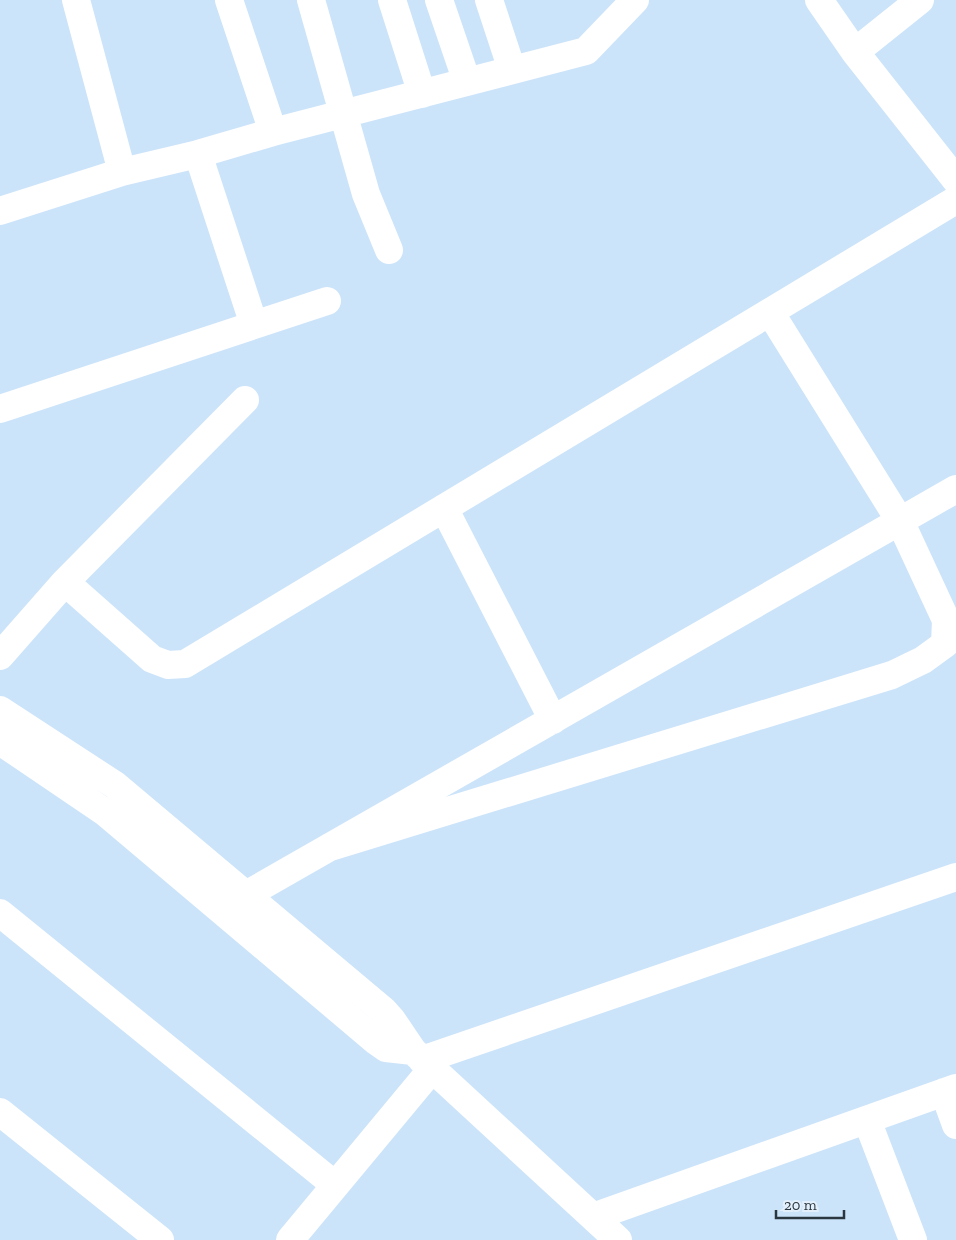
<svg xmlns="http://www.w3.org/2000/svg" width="956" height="1240" viewBox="0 0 956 1240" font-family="'Zilla Slab',serif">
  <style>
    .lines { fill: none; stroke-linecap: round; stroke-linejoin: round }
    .minor { stroke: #fff; stroke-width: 28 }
  </style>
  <rect width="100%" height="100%" fill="#cce4fa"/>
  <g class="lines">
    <path class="minor" d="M76,0L122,172
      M229,0L273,132
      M311,0L366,194L389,250
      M392,0L422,94
      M439,0L467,82
      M489,0L512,70
      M819,0L855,52L956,180
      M855,52L920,0
      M198,154L254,325
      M0,211L122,172L198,154L273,132L586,51L635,0
      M0,409L327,301
      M444,508L553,720
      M65,582L152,659L168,665L185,664L956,200
      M0,656L65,582L245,400
      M0,710L115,785L384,1011L392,1020L413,1051L618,1240
      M0,741L106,813L376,1041L386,1048L413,1051
      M330,847L892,675L923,660L945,644L946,620L900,521L770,312
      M223,911L246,895L956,489
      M0,913L335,1185
      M422,1060L956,877
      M944,1092L956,1125
      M0,1112L160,1240
      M867,1120L913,1240
      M593,1217L956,1088
      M290,1240L432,1069"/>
  </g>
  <path d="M776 1210v8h68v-8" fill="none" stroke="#2a3640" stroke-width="2.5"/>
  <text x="784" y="1210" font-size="15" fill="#2a3640" stroke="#e3f0fb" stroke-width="4" paint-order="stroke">20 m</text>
</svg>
